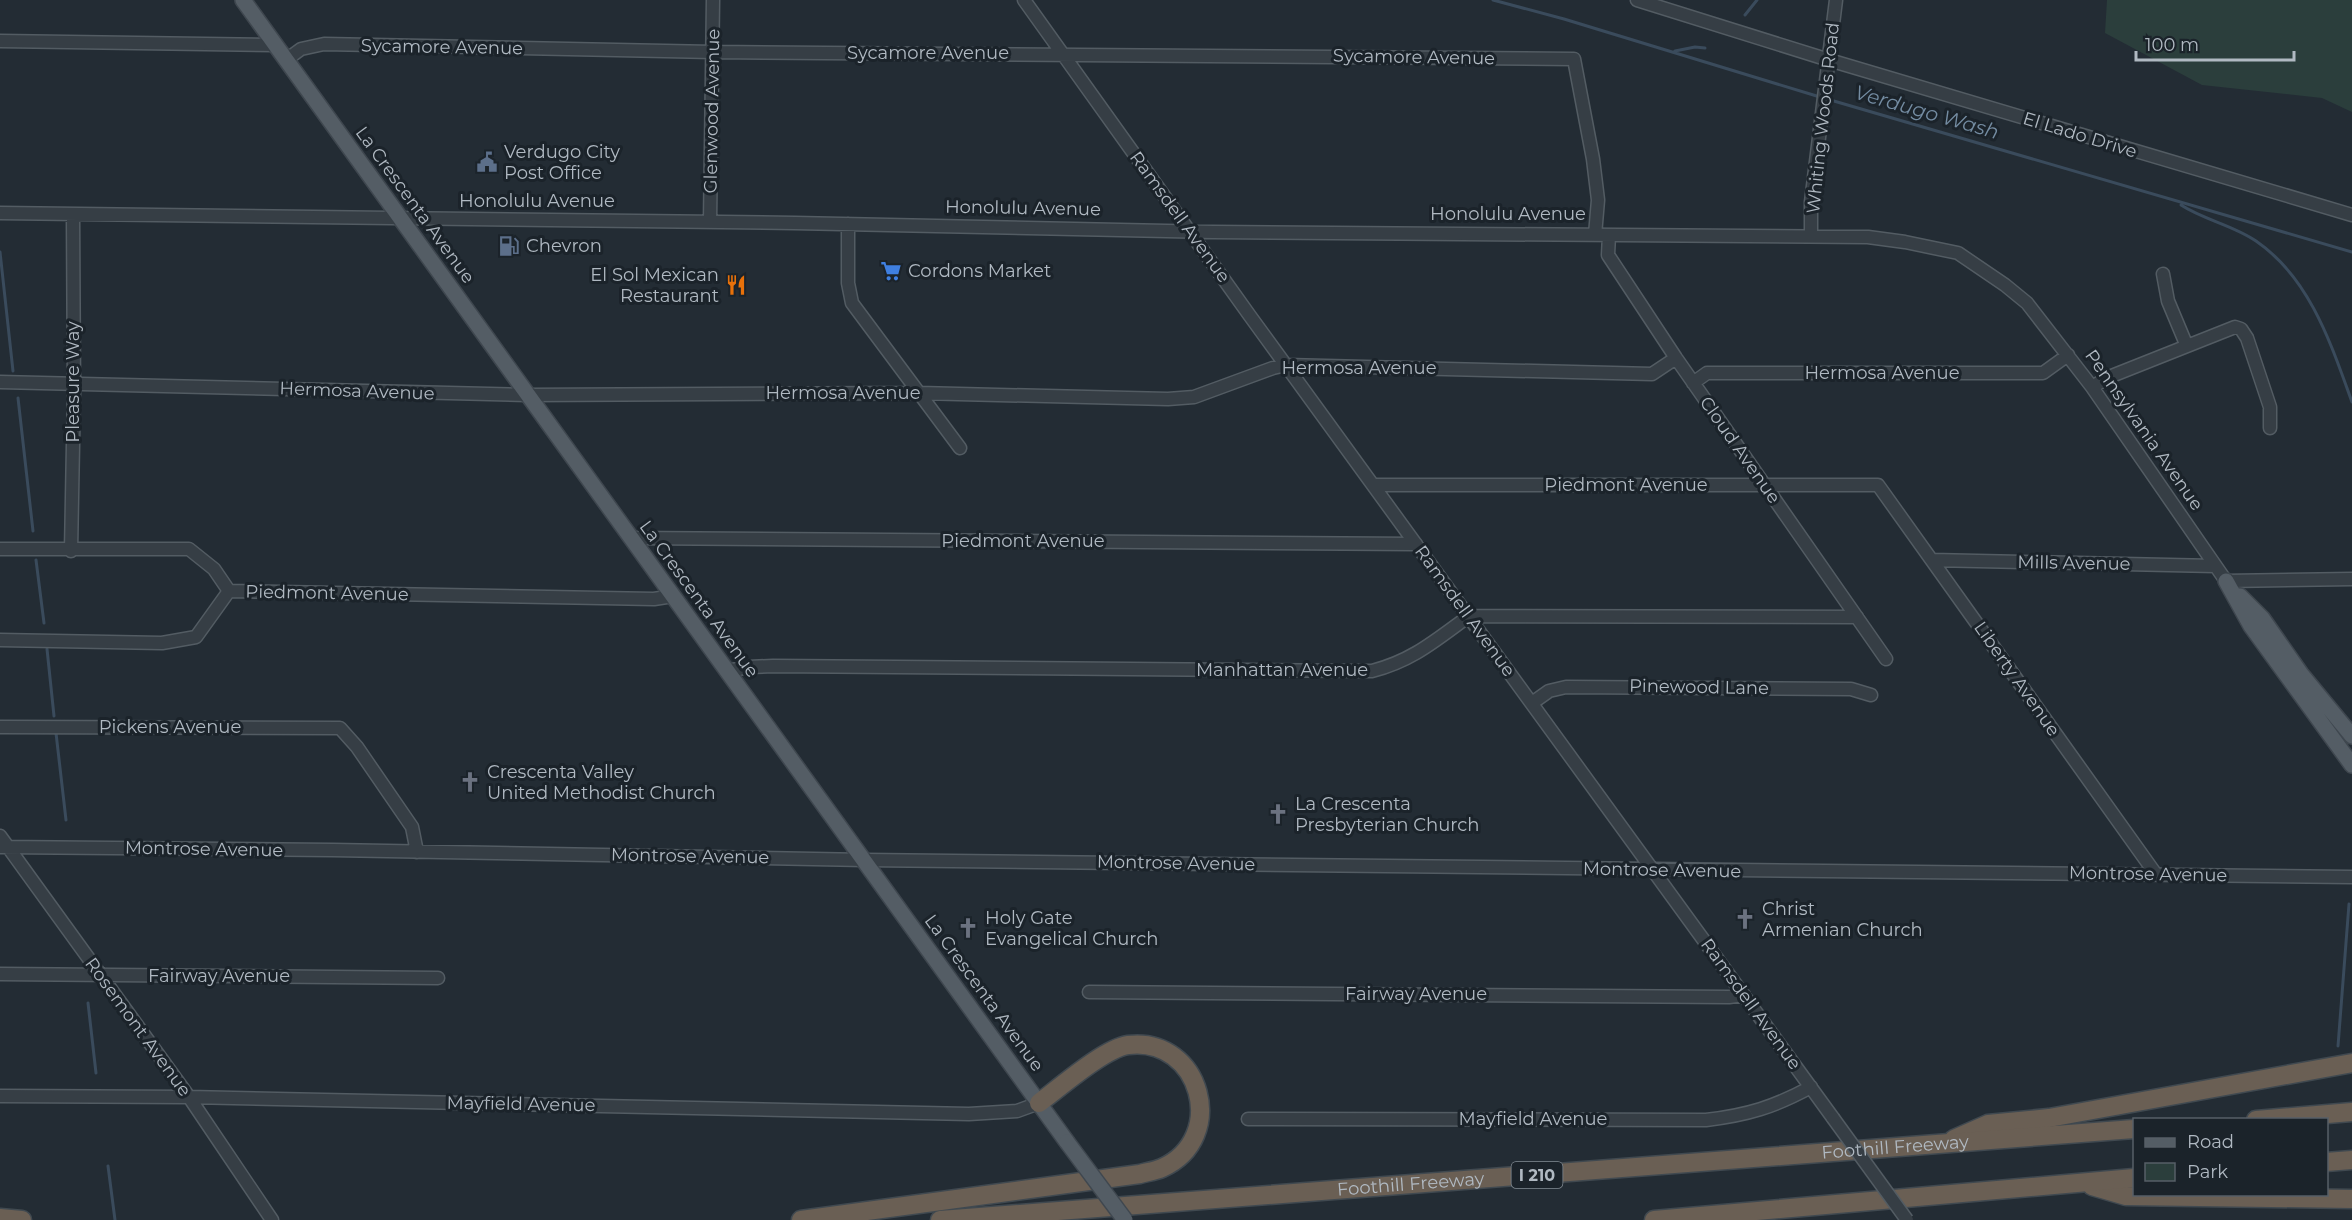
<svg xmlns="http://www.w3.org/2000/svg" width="2352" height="1220" viewBox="0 0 2352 1220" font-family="Montserrat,sans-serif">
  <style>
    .green { fill: #2b3e3c }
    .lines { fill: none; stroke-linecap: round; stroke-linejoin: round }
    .stream { stroke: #3a4b5c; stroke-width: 3 }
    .minor-casing { stroke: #535c63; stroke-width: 15 }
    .major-casing { stroke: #3f474f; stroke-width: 18 }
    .highway-casing { stroke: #404950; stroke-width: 21 }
    .minor { stroke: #363e45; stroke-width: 12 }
    .major { stroke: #545d65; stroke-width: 15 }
    .highway { stroke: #6a5f54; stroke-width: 18 }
    .minor-bridge-casing { stroke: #535c63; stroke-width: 15; stroke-linecap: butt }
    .major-bridge-casing { stroke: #3f474f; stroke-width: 18; stroke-linecap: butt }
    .minor-bridge { stroke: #363e45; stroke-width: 12 }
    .major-bridge { stroke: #545d65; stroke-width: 15 }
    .labels { text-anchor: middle; stroke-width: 6; stroke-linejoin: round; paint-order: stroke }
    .shield { fill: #1b232a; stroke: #838c94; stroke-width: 1.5 }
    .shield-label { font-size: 16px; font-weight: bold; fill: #b0b9c2 }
    .street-label { font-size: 18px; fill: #b0b9c2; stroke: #1b232a }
    .poi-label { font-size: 18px; fill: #b0b9c2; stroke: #1b232a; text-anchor: start }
    .water-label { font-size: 20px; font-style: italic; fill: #748ca2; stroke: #1b232a }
  </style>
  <rect width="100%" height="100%" fill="#232c34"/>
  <path class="green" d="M2107,0H2352V112L2322,98L2202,85L2105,33Z"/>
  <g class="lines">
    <path class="stream" d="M1493,0L1564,19L1820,97
      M1745,15L1757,0
      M1675,51L1695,47L1705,48
      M1827,99L2352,252
      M2181,205C2204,220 2233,225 2256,241C2310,278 2331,344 2352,402
      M0,252L13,371
      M18,398L33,531
      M36,560L44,623
      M47,649L54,716
      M56,733L66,820
      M88,1003L96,1073
      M2338,1046L2349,904
      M108,1166L115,1220"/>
    <g class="minor-casing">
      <path id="minor" d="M1024,0L1250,316L1833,1118
        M1637,0L1829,60L2352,215
        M0,41L275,45
        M286,60L301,49L324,44L713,52L1574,59L1593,159L1598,200L1595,235
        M0,213L795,223L1213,232L1868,237L1905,242L1958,253L2005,285L2027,303L2092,387L2226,581L2352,579
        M710,222L713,0
        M848,224V283L852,303L960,448
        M1609,235L1608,255L1676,358L1886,659
        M1811,236V202L1836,0
        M2163,274L2168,301L2186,344
        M0,382L527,395L919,393L1168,399L1194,397L1273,368L1286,365L1652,374L1676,358
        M1693,383L1707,373H2043L2068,355
        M2092,387L2109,377L2235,327L2241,329L2247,338L2270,407V428
        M1375,485H1878L2155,873
        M630,538L1416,544
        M0,549H189L214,569L229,591L654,599L673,596
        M71,551L74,391L73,214
        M1932,560L2215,566
        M0,640L162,643L196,637L229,591
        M727,671L749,667L773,666L1372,671C1412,661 1436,640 1469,616L1857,617
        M1532,703L1549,691L1566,687L1851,689L1871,695
        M0,727L340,728L357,747L412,827L417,852
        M0,836L189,1097L272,1220
        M0,847L333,850L865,860L2352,877
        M0,974L438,978
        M1089,992L1729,997L1744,995
        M0,1096L189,1097L969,1114L1017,1111L1039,1103
        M1248,1119L1706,1120C1748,1115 1774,1107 1811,1087"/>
    </g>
    <g class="major-casing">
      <path id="major" d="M243,0L1067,1142
        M2226,581L2251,626L2352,765
        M2240,596L2262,618L2301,674L2352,736"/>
    </g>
    <g class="highway-casing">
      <g id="highway">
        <path d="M2256,1120L2352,1112"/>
        <path d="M1954,1139L1988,1124L2049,1118L2352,1063"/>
        <path d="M2326,1162L2352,1160"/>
        <path d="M2092,1186L2126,1196L2352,1199"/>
        <path d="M0,1218L22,1220"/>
        <path d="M801,1220L1140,1174C1147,1172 1155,1171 1162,1168C1229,1138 1201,1036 1128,1045C1105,1048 1059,1088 1039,1103"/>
        <path id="s1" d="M940,1220L2134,1129"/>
        <path d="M1654,1220L2134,1178"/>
      </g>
    </g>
    <use href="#minor" class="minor"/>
    <use href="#major" class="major"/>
    <use href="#highway" class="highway"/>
    <g class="minor-bridge-casing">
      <path id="minor-bridge" d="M1833,1118L1907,1220"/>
    </g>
    <g class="major-bridge-casing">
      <path id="major-bridge" d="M1067,1142L1125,1220"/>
    </g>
    <use href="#minor-bridge" class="minor-bridge"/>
    <use href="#major-bridge" class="major-bridge"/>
  </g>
  <defs>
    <g id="civic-bare" transform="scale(1.62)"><path d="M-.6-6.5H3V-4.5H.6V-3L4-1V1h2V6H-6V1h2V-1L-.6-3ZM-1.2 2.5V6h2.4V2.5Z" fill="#5c6f8a" stroke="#1b232a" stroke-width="2.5" paint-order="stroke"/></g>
    <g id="fuel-bare" transform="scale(1.62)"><path d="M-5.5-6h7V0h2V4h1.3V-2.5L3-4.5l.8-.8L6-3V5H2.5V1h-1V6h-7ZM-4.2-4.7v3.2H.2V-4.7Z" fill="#5c6f8a" stroke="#1b232a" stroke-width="2.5" paint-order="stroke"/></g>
    <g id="supermarket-bare" transform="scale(1.62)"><path d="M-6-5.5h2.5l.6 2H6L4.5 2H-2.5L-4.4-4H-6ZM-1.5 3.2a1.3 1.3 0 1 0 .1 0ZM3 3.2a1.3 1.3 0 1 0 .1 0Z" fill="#3f7fe0" stroke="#1b232a" stroke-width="2.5" paint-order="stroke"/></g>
    <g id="restaurant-bare" transform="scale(1.62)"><path d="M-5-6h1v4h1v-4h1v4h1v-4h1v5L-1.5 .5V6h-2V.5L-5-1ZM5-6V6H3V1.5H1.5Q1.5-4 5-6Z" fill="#e8710a" stroke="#1b232a" stroke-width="2.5" paint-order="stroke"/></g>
    <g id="church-bare" transform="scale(1.62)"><path d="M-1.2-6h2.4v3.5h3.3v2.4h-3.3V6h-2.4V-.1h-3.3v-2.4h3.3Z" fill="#6b7280" stroke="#1b232a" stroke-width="2.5" paint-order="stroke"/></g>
  </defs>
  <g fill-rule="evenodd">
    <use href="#civic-bare" x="487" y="162"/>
    <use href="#fuel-bare" x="509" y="246"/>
    <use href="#supermarket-bare" x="891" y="271"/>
    <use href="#restaurant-bare" x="736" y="285"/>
    <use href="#church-bare" x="470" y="782"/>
    <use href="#church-bare" x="1278" y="814"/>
    <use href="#church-bare" x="1745" y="919"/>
    <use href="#church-bare" x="968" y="928"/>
  </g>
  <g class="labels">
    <rect class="shield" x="1511.5" y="1162" width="51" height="26" rx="4.5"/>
    <g class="shield-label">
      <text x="1537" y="1181">I 210</text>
    </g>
    <g class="street-label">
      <text transform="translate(442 47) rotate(1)" y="6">Sycamore Avenue</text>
      <text x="928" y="59">Sycamore Avenue</text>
      <text transform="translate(1414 57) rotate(1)" y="6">Sycamore Avenue</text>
      <text transform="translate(712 111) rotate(-89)" y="6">Glenwood Avenue</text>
      <text transform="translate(1823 118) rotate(-84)" y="6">Whiting Woods Road</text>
      <text transform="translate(2080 135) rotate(17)" y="6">El Lado Drive</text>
      <text x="537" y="207">Honolulu Avenue</text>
      <text transform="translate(415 205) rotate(54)" y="6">La Crescenta Avenue</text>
      <text transform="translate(1023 208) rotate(1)" y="6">Honolulu Avenue</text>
      <text x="1508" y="220">Honolulu Avenue</text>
      <text transform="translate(1180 217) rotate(54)" y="6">Ramsdell Avenue</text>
      <text x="1359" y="374">Hermosa Avenue</text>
      <text x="1882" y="379">Hermosa Avenue</text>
      <text transform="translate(73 382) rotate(-90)" y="6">Pleasure Way</text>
      <text transform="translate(357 391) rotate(2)" y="6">Hermosa Avenue</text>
      <text x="843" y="399">Hermosa Avenue</text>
      <text transform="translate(2144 430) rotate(55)" y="6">Pennsylvania Avenue</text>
      <text transform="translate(1740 450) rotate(55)" y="6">Cloud Avenue</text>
      <text x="1626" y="491">Piedmont Avenue</text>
      <text x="1023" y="547">Piedmont Avenue</text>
      <text transform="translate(2074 563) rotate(1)" y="6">Mills Avenue</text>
      <text transform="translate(327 593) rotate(1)" y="6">Piedmont Avenue</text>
      <text transform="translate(699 599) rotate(54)" y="6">La Crescenta Avenue</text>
      <text transform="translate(1465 611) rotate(54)" y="6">Ramsdell Avenue</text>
      <text x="1282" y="676">Manhattan Avenue</text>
      <text transform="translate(2017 679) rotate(55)" y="6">Liberty Avenue</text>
      <text transform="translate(1699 687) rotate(1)" y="6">Pinewood Lane</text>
      <text x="170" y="733">Pickens Avenue</text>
      <text transform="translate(204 849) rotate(1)" y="6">Montrose Avenue</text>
      <text transform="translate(690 856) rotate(1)" y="6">Montrose Avenue</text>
      <text transform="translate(1176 863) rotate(1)" y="6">Montrose Avenue</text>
      <text transform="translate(1662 870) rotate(1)" y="6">Montrose Avenue</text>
      <text transform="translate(2148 874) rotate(1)" y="6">Montrose Avenue</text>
      <text x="219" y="982">Fairway Avenue</text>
      <text transform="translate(984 993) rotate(54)" y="6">La Crescenta Avenue</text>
      <text x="1416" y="1000">Fairway Avenue</text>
      <text transform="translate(1751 1004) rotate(54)" y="6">Ramsdell Avenue</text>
      <text transform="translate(138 1027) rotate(54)" y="6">Rosemont Avenue</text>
      <text transform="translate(521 1104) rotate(1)" y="6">Mayfield Avenue</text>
      <text x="1533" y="1125">Mayfield Avenue</text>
      <text dy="6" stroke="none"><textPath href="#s1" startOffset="958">Foothill Freeway</textPath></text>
      <text dy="6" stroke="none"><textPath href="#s1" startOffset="472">Foothill Freeway</textPath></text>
    </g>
    <g class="poi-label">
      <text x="504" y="158">Verdugo City<tspan x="504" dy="21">Post Office</tspan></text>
      <text x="526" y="252">Chevron</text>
      <text x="908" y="277">Cordons Market</text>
      <text x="719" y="281" text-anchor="end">El Sol Mexican<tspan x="719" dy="21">Restaurant</tspan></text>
      <text x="487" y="778">Crescenta Valley<tspan x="487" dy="21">United Methodist Church</tspan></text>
      <text x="1295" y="810">La Crescenta<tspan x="1295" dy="21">Presbyterian Church</tspan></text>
      <text x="1762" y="915">Christ<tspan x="1762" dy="21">Armenian Church</tspan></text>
      <text x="985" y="924">Holy Gate<tspan x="985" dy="21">Evangelical Church</tspan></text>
    </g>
    <g class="water-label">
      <text transform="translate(1927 112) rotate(16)" y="7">Verdugo Wash</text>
    </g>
  </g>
  <rect x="2133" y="1118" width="195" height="78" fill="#1b232a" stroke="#575f67" stroke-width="1.5"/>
  <rect x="2145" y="1138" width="30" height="9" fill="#545d65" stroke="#575f67" stroke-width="1.5"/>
  <text x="2187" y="1148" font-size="18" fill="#b0b9c2">Road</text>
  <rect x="2145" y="1163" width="30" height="18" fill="#2b3e3c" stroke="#575f67" stroke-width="1.5"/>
  <text x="2187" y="1178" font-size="18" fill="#b0b9c2">Park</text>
  <path d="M2136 51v9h158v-9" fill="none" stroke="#b0b9c2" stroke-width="3"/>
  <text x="2145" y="51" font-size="18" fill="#b0b9c2" stroke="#1b232a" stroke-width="4.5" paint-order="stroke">100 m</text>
</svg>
